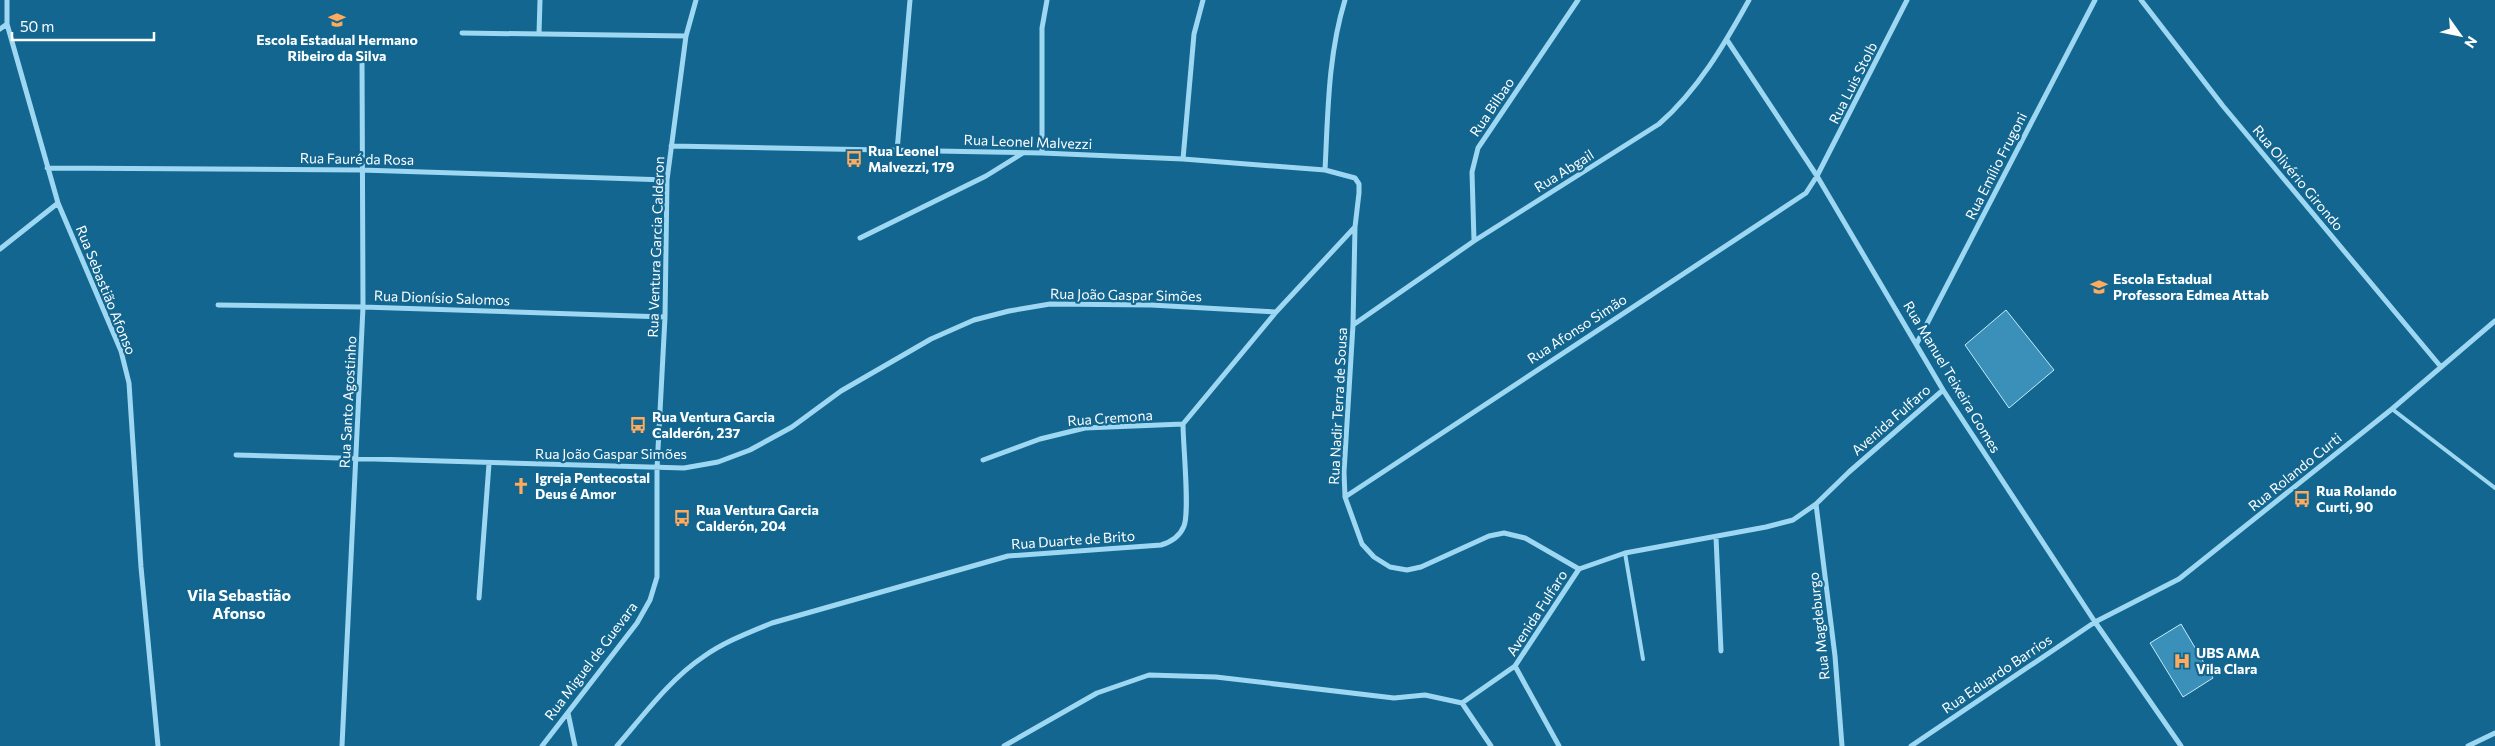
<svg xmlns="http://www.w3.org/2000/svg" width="2495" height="746" viewBox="0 0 2495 746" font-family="Commissioner,sans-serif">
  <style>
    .building { fill: #3b90b9; stroke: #c4ebfd }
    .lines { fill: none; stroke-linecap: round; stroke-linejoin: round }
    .lane { stroke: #9dd7f2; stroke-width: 4 }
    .street { stroke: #9dd7f2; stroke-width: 5 }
    .labels { text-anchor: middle; stroke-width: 4.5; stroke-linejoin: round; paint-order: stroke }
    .poi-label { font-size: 14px; font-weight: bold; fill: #fff; stroke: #126690; text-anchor: start }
    .street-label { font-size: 14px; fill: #fff; stroke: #126690 }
    .quarter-label { font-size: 16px; font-weight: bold; fill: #fff; stroke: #126690 }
  </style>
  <rect width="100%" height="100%" fill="#126690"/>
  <path class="building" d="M2006,310L2054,370L2009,408L1965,345Z
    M2181,624L2213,678L2183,697L2150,643Z"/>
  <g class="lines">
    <path class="lane" d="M2392,409L2495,488
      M1625,553L1643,659"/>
    <path class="street" d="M7,0V24L58,203L121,351L129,383L141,567L158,746
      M2141,0L2223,106L2441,367
      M0,29L7,24
      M462,33L686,36
      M539,34L540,0
      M1727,40L1817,176L1943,390L2095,622L2181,746
      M671,146L1042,153L1183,159L1325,170L1355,178L1359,184V193L1355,227L1353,325L1344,472L1345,497L1362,544L1374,557L1390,567L1407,570L1421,567L1489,536L1504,533L1525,538L1579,569
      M897,151L910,0
      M1042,153V28L1047,0
      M1183,159L1194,34L1203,0
      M47,168L361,170L667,180
      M1325,170C1328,112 1328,55 1345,0
      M860,238L986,176L1023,153
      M1474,241L1472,172L1478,148L1578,0
      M0,249L58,203
      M218,305L363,307L665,317
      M1353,325L1474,241L1659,124C1698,90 1724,45 1749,0
      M1917,343L2095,0
      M236,455L684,468L718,462L750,450L792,427L841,391L931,339L974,320L1009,311L1050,304L1151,305L1276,312
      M983,460L1040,439L1085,428L1183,424
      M1345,497L1806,193L1817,176L1907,0
      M1816,504L1835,656L1842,746
      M1716,537L1721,651
      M479,598L489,464
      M1515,666L1559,746
      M1462,703L1491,746
      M568,713L575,746
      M342,746L363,307L362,59
      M542,746L637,623L650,600L657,577V468L665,317L667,180L686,36L696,0
      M617,746C643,716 670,679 703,657C724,642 748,633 772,623L1008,556L1161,545C1171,542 1180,536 1184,526C1190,511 1183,445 1183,424L1276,312L1354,228
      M1004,746L1097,693L1149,675L1216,677L1394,698L1425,695L1462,703L1515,666L1579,569L1625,553L1766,527L1793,520L1816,504L1849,472L1943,390
      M1911,746L2095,622L2179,579L2392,409L2495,321
      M2468,746L2495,733"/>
  </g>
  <defs>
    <g id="school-bare" transform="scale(1.35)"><path d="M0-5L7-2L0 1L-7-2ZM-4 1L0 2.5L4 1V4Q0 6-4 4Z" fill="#ffab5e" stroke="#126690" stroke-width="2.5" paint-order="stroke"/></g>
    <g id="bus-bare" transform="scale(1.35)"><path d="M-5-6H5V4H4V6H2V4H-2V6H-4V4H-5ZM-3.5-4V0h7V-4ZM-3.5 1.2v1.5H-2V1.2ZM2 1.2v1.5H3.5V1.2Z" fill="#ffab5e" stroke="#126690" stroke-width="2.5" paint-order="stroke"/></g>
    <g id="church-bare" transform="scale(1.35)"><path d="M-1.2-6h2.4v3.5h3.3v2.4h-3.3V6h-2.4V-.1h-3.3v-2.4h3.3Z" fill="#ffab5e" stroke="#126690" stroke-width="2.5" paint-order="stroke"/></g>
    <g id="hospital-bare" transform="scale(1.35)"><path d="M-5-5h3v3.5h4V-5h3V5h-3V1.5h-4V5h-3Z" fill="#ffab5e" stroke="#126690" stroke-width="2.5" paint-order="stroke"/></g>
  </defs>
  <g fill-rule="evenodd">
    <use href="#school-bare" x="337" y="20"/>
    <use href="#bus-bare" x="854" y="159"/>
    <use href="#school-bare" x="2099" y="287"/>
    <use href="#bus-bare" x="638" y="425"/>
    <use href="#church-bare" x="521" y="486"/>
    <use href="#bus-bare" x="2302" y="499"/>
    <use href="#bus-bare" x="682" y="518"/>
    <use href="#hospital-bare" x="2182" y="661"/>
  </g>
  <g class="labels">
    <g class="poi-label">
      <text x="337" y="45" text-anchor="middle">Escola Estadual Hermano<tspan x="337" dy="16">Ribeiro da Silva</tspan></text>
      <text x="868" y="156">Rua Leonel<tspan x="868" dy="16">Malvezzi, 179</tspan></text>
      <text x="2113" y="284">Escola Estadual<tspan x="2113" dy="16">Professora Edmea Attab</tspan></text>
      <text x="652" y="422">Rua Ventura Garcia<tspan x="652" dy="16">Calderón, 237</tspan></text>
      <text x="535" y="483">Igreja Pentecostal<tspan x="535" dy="16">Deus é Amor</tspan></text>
      <text x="2316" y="496">Rua Rolando<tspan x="2316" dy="16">Curti, 90</tspan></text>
      <text x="696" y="515">Rua Ventura Garcia<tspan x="696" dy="16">Calderón, 204</tspan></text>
      <text x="2196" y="658">UBS AMA<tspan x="2196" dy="16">Vila Clara</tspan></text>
    </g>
    <g class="street-label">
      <text transform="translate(1853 83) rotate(-63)" y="5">Rua Luis Stolb</text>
      <text transform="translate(1492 107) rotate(-56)" y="5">Rua Bilbao</text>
      <text transform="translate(1028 142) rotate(2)" y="5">Rua Leonel Malvezzi</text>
      <text transform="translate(357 159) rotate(1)" y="5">Rua Fauré da Rosa</text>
      <text transform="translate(1996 166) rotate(-63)" y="5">Rua Emílio Frugoni</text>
      <text transform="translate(1564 171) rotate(-32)" y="5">Rua Abgail</text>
      <text transform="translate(2298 178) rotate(50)" y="5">Rua Olivério Girondo</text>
      <text transform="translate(656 247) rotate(-88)" y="5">Rua Ventura Garcia Calderon</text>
      <text transform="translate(106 290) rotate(68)" y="5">Rua Sebastião Afonso</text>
      <text transform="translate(1126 295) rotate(1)" y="5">Rua João Gaspar Simões</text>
      <text transform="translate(442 298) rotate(2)" y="5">Rua Dionísio Salomos</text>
      <text transform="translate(1577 329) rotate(-33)" y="5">Rua Afonso Simão</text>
      <text transform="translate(1952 377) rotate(59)" y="5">Rua Manuel Teixeira Gomes</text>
      <text transform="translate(348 402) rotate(-87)" y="5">Rua Santo Agostinho</text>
      <text transform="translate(1338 406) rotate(-87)" y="5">Rua Nadir Terra de Sousa</text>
      <text transform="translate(1110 418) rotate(-4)" y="5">Rua Cremona</text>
      <text transform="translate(1891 420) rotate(-41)" y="5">Avenida Fulfaro</text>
      <text x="611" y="459">Rua João Gaspar Simões</text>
      <text transform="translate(2295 472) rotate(-39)" y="5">Rua Rolando Curti</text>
      <text transform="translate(1073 540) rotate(-4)" y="5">Rua Duarte de Brito</text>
      <text transform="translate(1537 613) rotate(-57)" y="5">Avenida Fulfaro</text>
      <text transform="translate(1819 626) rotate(-96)" y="5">Rua Magdeburgo</text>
      <text transform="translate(591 661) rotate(-53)" y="5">Rua Miguel de Guevara</text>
      <text transform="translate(1997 674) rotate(-34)" y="5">Rua Eduardo Barrios</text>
    </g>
    <g class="quarter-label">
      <text x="239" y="601">Vila Sebastião<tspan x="239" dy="18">Afonso</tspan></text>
    </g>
  </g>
  <g transform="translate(2460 35) rotate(123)" stroke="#126690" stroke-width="4" paint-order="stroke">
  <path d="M0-4L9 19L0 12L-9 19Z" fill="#ffffff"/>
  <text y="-8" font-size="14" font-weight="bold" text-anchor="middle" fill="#ffffff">N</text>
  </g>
  <path d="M12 32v8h142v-8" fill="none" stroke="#ffffff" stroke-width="2.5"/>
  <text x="20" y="32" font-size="15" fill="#ffffff" stroke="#126690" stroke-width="4" paint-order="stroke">50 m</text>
</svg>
